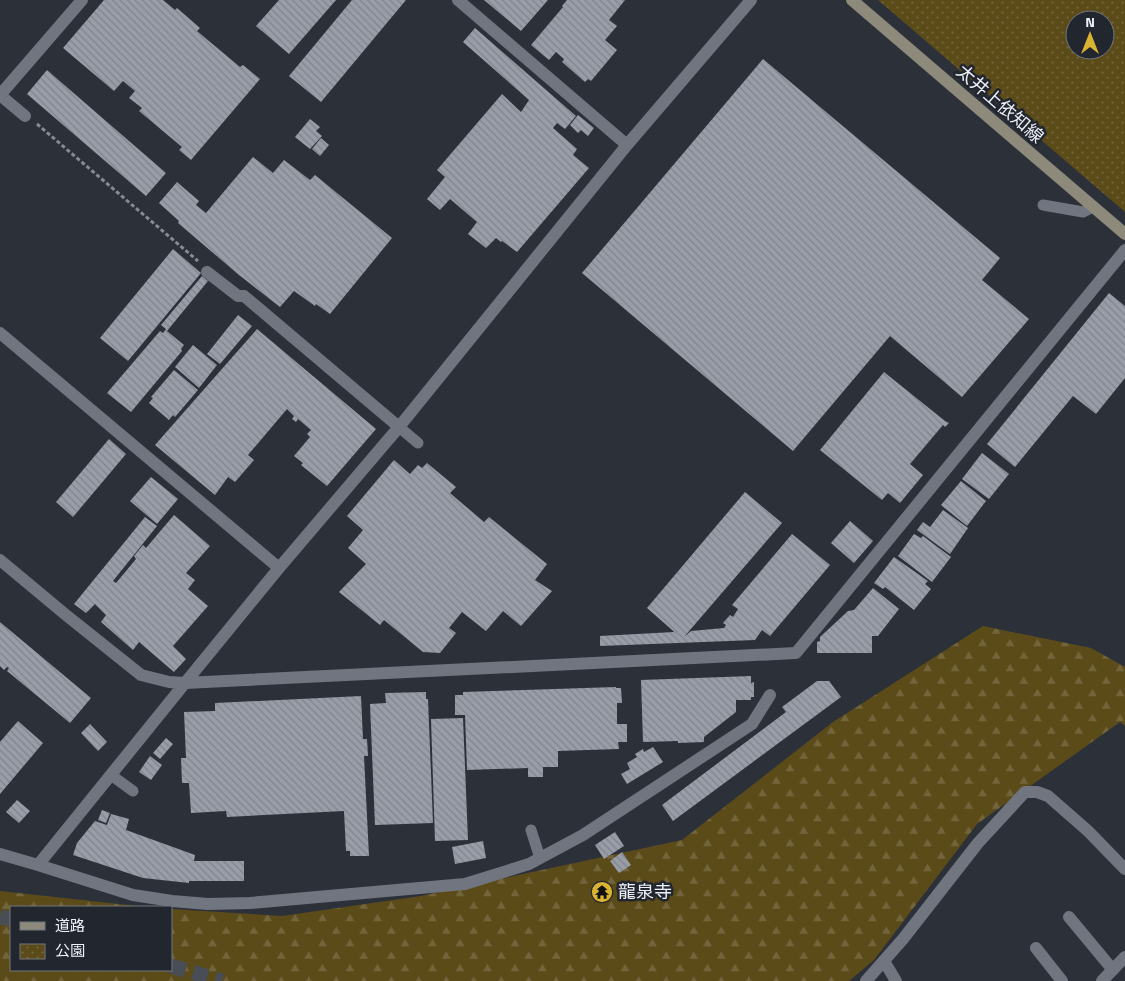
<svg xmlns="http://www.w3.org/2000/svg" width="1125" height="981" viewBox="0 0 1125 981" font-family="'Titillium Web','Noto Sans JP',sans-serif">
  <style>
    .forest { fill: url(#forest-firs) }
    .park { fill: url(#park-dots); fill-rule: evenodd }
    .building { fill: url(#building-back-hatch) }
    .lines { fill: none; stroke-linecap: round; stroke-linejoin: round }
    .highway-tunnel { stroke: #494d55; stroke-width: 15; stroke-dasharray: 15 8; stroke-linecap: butt }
    .path { stroke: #878b92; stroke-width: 3; stroke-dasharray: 4 2.5; stroke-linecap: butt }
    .lane { stroke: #70757f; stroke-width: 11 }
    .street { stroke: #70757f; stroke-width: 12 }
    .secondary { stroke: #8d897b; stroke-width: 12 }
    .labels { text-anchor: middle; stroke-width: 5; stroke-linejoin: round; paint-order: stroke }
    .street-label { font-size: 18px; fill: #edf0f6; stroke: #22262f }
    .poi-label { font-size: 18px; fill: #edf0f6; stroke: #22262f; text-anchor: start }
  </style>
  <defs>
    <pattern id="forest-firs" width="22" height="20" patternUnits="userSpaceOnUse" patternTransform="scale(1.25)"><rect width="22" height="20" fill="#5b4b19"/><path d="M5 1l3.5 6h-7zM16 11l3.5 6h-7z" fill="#73653b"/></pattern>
    <pattern id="park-dots" width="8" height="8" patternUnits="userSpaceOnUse" patternTransform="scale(1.25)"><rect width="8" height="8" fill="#5b4b19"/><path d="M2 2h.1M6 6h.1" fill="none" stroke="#73653b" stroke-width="1.8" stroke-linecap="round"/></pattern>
    <pattern id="building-back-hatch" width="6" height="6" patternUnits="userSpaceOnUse" patternTransform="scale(1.25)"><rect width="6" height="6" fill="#989da8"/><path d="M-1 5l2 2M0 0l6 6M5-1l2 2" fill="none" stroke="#80848c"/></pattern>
  </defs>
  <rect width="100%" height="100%" fill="#2c3039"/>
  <path class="forest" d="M983,626L1091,648L1125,667V726L1120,722L977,824L874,960L849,981H0V891L146,907H11V970H171V909L282,916L421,896L682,840L833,722Z"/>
  <path class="park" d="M878,0H1125V212ZM1075,20H1105V50H1075Z"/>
  <path class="building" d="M104,0H163L175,10L177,8L200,28L197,31L240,67L243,65L260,79L191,160L179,150L182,147L139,111L142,108L129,98L135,91L123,81L114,91L63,48Z
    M279,0H336L289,54L256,26Z
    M352,0H406L321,102L289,76Z
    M484,0H548L521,31Z
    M567,0H625L609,20L617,26L605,40L617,50L591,81L588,79L585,82L562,62L564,59L556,52L549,60L531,45L563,7L562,6Z
    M475,28L576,116L565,129L557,123L553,128L577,149L573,155L589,168L517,252L502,241L501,242L496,238L486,248L468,234L477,222L450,199L440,210L427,199L445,177L437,170L502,94L521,112L529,100L463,42Z
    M763,59L1000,258L982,280L1029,319L962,397L890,336L793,451L582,273Z
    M47,70L166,173L146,196L27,94Z
    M578,115L594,128L588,136L581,130L578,133L570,125Z
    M310,119L320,127L316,131L322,136L310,149L295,137Z
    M321,138L329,145L320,156L312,149Z
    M253,157L273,173L284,160L310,180L315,175L392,238L330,314L316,304L315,306L294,291L280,307L239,275L178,223L179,221L159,203L177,182L199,201L196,205L206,213Z
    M173,249L201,273L128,361L100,338Z
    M202,276L208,281L167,331L184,345L181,349L182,351L131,412L107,393L160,331L163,333L166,329L161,325Z
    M1109,293L1125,306V378L1096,414L1073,396L1015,467L987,444Z
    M238,315L252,326L220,364L207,354Z
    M257,329L376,429L327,486L301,465L303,463L294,456L310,437L307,434L311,430L298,419L296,422L292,419L294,416L287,409L248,455L254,460L235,482L228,477L215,495L155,445Z
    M193,345L217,365L199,388L175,367Z
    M174,370L198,390L175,417L173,415L169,420L149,403L153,398L151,397Z
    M884,372L945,421L949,423L945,427L943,425L910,464L923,475L900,503L888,493L882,500L820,450Z
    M109,439L126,454L73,517L56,502Z
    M982,453L1009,474L989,499L962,479Z
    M394,460L410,474L418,465L422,468L427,463L456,487L450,493L484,522L489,517L547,564L535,580L552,591L521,626L503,611L486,631L462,612L449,628L456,633L440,653L423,652L384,620L380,625L339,592L366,564L348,548L363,530L347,516Z
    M151,477L178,499L157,524L130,501Z
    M961,481L986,501L967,526L941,505Z
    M745,492L782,523L684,637L691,631L724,628L726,625L723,623L730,615L733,617L738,609L732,605L792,534L830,565L770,636L762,630L755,640L600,646V636L674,632L680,637L647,608Z
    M943,510L968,528L950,554L917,530L923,522L930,527Z
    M174,515L210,546L186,573L195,580L188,589L208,606L173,646L186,659L174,672L139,642L133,650L101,622L106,615L95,604L86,613L74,604L145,517L157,526L113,581L116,583L136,559L134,556L143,545L146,548Z
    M850,521L873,541L854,563L831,543Z
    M914,534L921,538L923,536L951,557L932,582L898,556Z
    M894,557L928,581L925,584L931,589L914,610L885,587L883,589L874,583Z
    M873,588L899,609L878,636H872V653H817V642L820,641V637L848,611L854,610Z
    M0,622L91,698L70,723L7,671L9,668L7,667L4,670L0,666Z
    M751,676V683L754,682V697H751V700H736V712L704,737V742L678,743V741L643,742L641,680Z
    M817,681H829L841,697L673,821L662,805L786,712L782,707Z
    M616,687V688H621L622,703H617V724H627V742H618L619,749L558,751V767H543V777H528V768L467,770L465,715H455V695H463V692Z
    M426,692V699H428L433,823L375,825L370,704L386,703L385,693Z
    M361,696L363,739H367L368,756H364L369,856H350V851H346L344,811L227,817L226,811L191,813L189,783H182L181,758H186L184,712L215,711V703Z
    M463,718L468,840L435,841L431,719Z
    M18,721L43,743L0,794V742Z
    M90,724L107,742L98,751L81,733Z
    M166,738L173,744L160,759L153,753Z
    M653,747L663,762L627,784L621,774L630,769L627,763L637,757L635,754L643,749L644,752Z
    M150,756L162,765L151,780L139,772Z
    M17,800L30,811L19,823L6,812Z
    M102,810L110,813L106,823L98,820Z
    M111,814L129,819L126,830L195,855L194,861H244V881H189V883L143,878L73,855L77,843L95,821L107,825Z
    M615,832L624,846L604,859L595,845Z
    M483,841L486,858L455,864L452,847Z
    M622,852L631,865L619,873L610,861Z"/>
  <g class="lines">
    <path class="highway-tunnel" d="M0,916L11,920
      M171,966L222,981"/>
    <path class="path" d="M37,124L198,261"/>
    <path class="lane" d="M1043,205L1083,212L1093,207
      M399,427L418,443
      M111,775L133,791
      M531,830L540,858"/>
    <path class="street" d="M458,0L627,145
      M0,95L82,0
      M0,95L25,116
      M207,272L238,296H244L399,427
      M0,333L279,568
      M0,560L66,615L141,675L169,682L185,683L279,568L399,427L627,145L751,0
      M0,854L38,865L133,895L172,901L208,904L250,903L465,884L529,864L583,835L752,724L770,695
      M38,865L185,683L796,653L1125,250
      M1069,917L1113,970
      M1036,948L1062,981
      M884,961L896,981
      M866,981L903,939L978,843L1025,792H1037L1048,796L1088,831L1125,869
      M1102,981L1125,957"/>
    <path class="secondary" d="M852,0L1125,234"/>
  </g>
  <defs>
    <g id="temple-disc" transform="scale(1.125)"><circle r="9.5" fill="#dab333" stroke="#22262f"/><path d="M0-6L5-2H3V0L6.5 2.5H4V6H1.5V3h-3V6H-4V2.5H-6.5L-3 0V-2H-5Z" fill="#111"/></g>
  </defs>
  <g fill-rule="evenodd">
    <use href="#temple-disc" x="602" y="892"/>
  </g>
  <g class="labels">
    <g class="street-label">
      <text transform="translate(1000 104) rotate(41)" y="6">太井上依知線</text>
    </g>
    <g class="poi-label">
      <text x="618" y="898">龍泉寺</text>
    </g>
  </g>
  <rect x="10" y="906" width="162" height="65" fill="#22262f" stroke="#73777f"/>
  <rect x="20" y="922" width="25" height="8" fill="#8d897b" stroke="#73777f"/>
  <text x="55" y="931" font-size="15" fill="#edf0f6">道路</text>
  <rect x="20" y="944" width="25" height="15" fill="url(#park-dots)" stroke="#73777f"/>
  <text x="55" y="956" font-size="15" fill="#edf0f6">公園</text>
  <g transform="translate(1090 35)"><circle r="24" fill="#22262f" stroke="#73777f"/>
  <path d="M0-4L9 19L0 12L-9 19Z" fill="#dab333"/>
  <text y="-8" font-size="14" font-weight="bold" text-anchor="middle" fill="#edf0f6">N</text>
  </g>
</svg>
